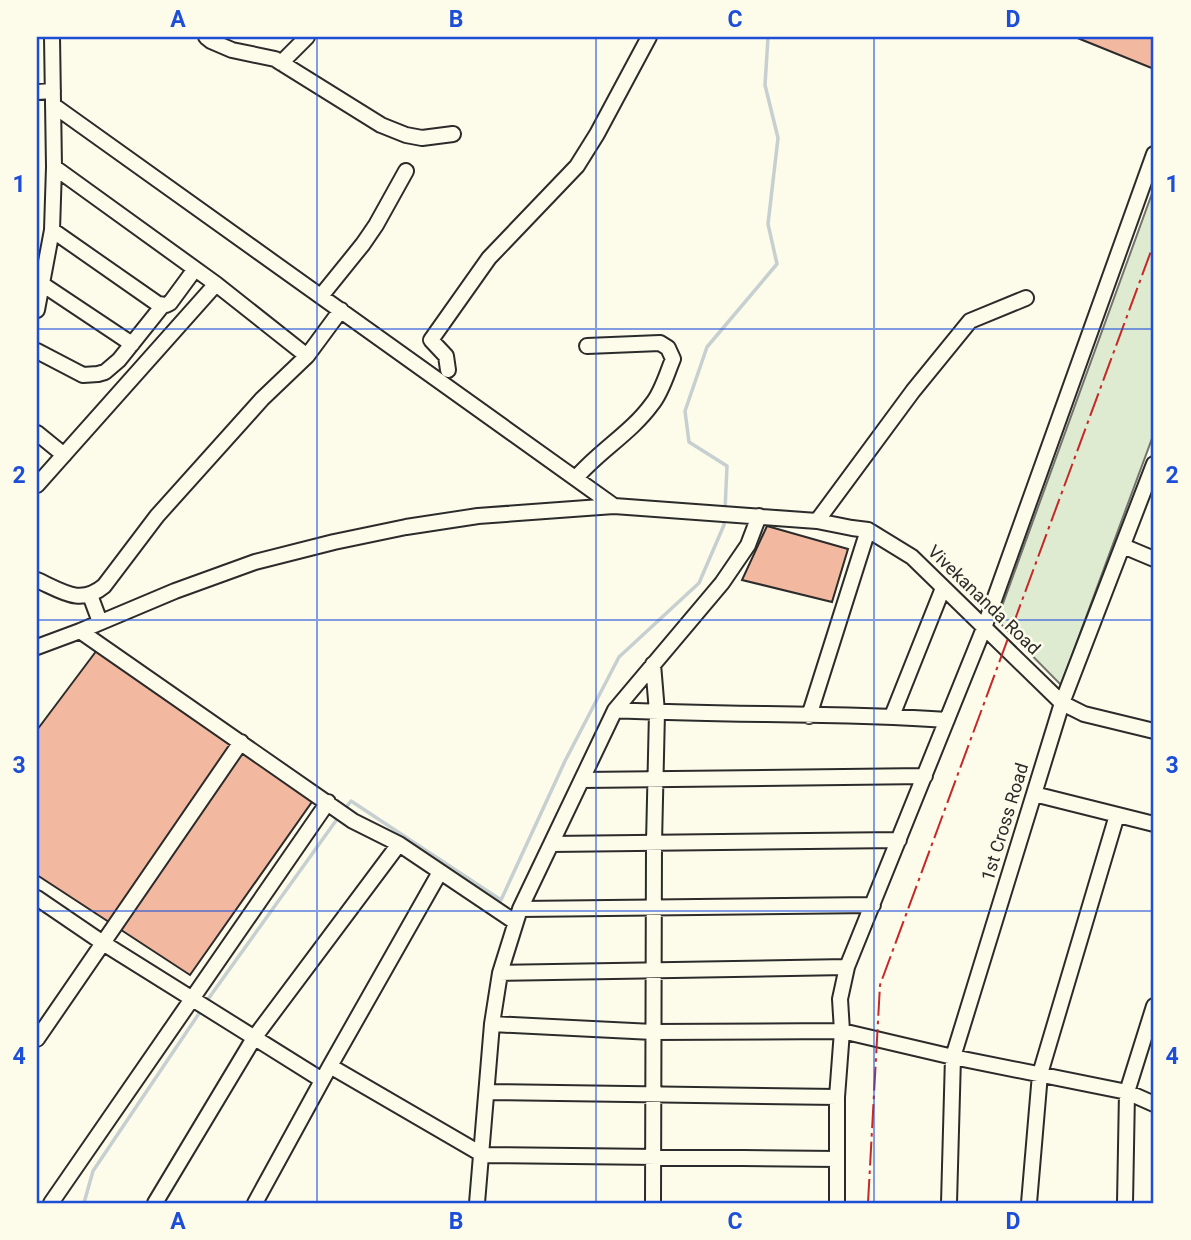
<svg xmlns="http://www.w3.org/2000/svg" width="1191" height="1240" viewBox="0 0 1191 1240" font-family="Roboto,sans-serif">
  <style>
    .green { fill: #deebd1; stroke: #74746e; stroke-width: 2 }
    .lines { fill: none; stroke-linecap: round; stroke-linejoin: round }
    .stream { stroke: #c7d0d0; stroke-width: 3.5 }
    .building { fill: #f2b8a0; stroke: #2b2b2b; stroke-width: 2 }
    .minor-casing { stroke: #2b2b2b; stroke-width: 18 }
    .minor { stroke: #fdfbea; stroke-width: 14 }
    .power { stroke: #c62828; stroke-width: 2; stroke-dasharray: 24 5 3.5 5; stroke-linecap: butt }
    .grid { fill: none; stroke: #1d4ed8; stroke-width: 2; stroke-opacity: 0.55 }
    .labels { text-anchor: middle; stroke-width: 5; stroke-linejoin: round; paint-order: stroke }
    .street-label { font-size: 18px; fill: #2b2b2b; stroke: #fdfbea }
    .neatline { fill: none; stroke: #1d4ed8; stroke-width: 2.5 }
    .grid-label { font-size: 23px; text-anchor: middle; font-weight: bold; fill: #1d4ed8 }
  </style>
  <rect width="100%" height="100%" fill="#fdfbea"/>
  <path class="green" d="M1154,188V433L1061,685L997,620Z"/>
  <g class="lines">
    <path class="stream" d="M725,510L727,466L689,442L685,411L707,347L777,264L768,224L778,138L765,85L768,37
      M345,809L351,801L501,900L565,761L619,657L699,583L724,525V518
      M206,1002L340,815
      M84,1203L93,1171L202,1009"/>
  </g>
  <path class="building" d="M1075,37H1154V69Z
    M767,526L848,549L832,602L742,580Z
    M97,650L314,799L190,975L37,875V730Z"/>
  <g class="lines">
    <g class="minor-casing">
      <path id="minor" d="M206,37L211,41L232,50L275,59L381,125L406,135L422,138L453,134
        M281,63L307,37
        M37,92L53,91
        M53,105L614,506
        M54,167L216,284L307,356
        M52,230L158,304L166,305L170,303L195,269
        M42,284L132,344
        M321,296L363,244L376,225L406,171
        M37,310L52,230L54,167L52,37
        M37,351L83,375L98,374L105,372L119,360L163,305
        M448,370L446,356L431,340L489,258L577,166L597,134L649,37
        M37,433L64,455
        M576,478C599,451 631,433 652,404C662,392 667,373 673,359L668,348L660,343L587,346
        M37,485L216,284
        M817,521L913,391L970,321L1026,298
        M1123,546L1154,559
        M37,580C62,591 80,606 104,586L157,516L262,399L307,356L341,310
        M90,595L100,622
        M80,631L353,821L399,844L515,922
        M37,647L80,631L175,591L255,562L334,542L406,527L478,516L614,506L817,521L852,528L868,530L912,557L1062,703L1084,714L1154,731
        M615,710C725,716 837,712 947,720
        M809,716L868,530
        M892,716L943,588
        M582,780L925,776
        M1034,794L1154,824
        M551,844L899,840
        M37,898L103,943L322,1080
        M520,909L873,905
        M500,973L847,967
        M492,1024L653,1032L842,1031L953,1057L1127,1092L1154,1104
        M37,1039L241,742
        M330,1066L483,1155L837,1159
        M487,1092L837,1097
        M51,1203L328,802
        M155,1203L254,1038L399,844
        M255,1203L330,1066L440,872
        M477,1203L492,1024L500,973L520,909L615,710L722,583L748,545L759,516
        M653,1203L654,843L657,712L653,664
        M837,1203V1097L842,1031L840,999L847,967L984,628L1154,154
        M949,1203L953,1057L1062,703L1154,464
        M1029,1203L1040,1074L1117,815
        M1125,1203L1127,1092L1154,1006"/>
    </g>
    <use href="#minor" class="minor"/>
    <path class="power" d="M868,1203L880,985L1154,243"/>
  </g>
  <path class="grid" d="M317,37V1203M596,37V1203M874,37V1203M37,329H1154M37,620H1154M37,911H1154"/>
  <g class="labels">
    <g class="street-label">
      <text transform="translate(984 600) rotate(44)" y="6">Vivekananda Road</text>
      <text transform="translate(1005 822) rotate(-73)" y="6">1st Cross Road</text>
    </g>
  </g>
  <rect width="1191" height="1240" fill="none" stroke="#fdfbea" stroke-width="77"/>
  <rect x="38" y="38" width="1114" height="1164" class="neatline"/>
  <g class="grid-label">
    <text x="178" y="27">A</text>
    <text x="456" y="27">B</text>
    <text x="735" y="27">C</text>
    <text x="1013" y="27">D</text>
    <text x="19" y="192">1</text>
    <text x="1172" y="192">1</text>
    <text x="19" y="483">2</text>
    <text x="1172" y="483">2</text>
    <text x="19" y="773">3</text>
    <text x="1172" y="773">3</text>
    <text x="19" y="1064">4</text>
    <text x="1172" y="1064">4</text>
    <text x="178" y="1229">A</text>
    <text x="456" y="1229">B</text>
    <text x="735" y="1229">C</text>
    <text x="1013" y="1229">D</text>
  </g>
</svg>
